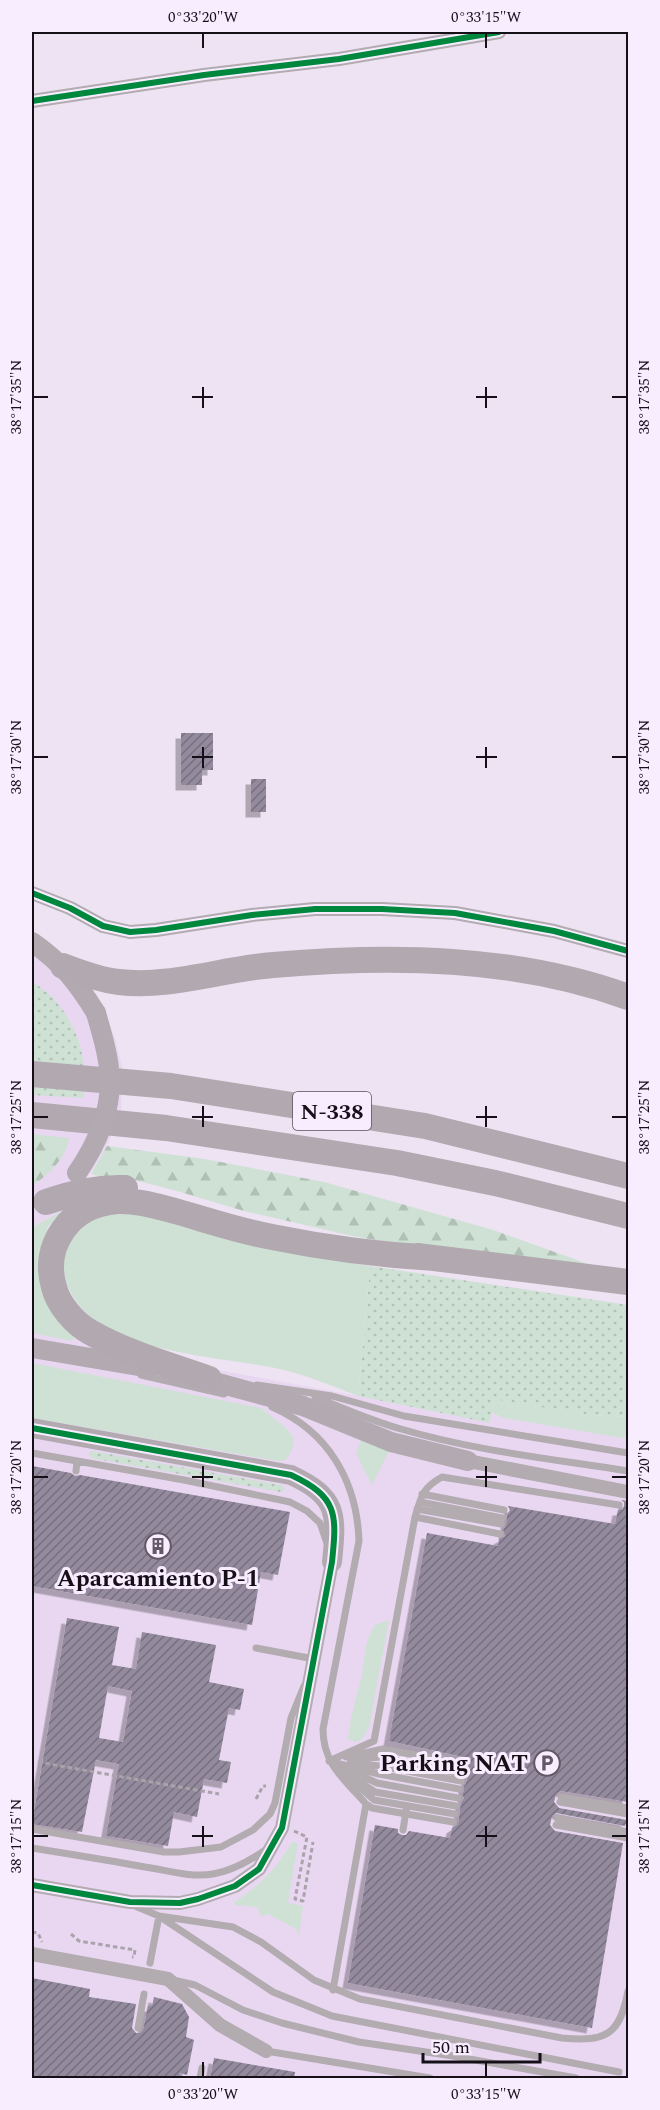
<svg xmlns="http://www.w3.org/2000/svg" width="660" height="2110" viewBox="0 0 660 2110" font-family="Spectral,serif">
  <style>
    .built { fill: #e9d7f2 }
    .grass { fill: url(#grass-dots) }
    .forest { fill: url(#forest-firs) }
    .garden { fill: #cee1d4 }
    .building { fill: url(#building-hatch); fill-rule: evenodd; filter: url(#shadow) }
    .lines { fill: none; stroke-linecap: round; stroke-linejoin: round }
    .path { stroke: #aaa3aa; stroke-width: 3; stroke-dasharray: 4.5 3; stroke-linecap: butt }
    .lane { stroke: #b2abb0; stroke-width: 7 }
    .street { stroke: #b2abb0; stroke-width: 14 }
    .secondary { stroke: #b2aab0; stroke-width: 20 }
    .highway { stroke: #b1a8b0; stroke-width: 26 }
    .secondary-bridge { stroke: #b2aab0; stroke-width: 20 }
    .cycleway-casing { stroke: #f8edff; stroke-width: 10 }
    .cycleway { stroke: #00873e; stroke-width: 6 }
    .ticks { fill: none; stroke: #150f18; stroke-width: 2 }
    .labels { text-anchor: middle; stroke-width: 6; stroke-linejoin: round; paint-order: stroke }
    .shield { fill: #f8edff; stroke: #59525d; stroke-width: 1.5 }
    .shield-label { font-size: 22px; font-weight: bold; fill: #150f18 }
    .poi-label { font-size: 24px; font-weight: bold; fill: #150f18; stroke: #f8edff }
    .neatline { fill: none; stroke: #150f18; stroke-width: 2 }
    .ticks-label { font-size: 15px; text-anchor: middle; fill: #150f18 }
  </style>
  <defs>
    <pattern id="grass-dots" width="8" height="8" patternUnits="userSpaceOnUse" patternTransform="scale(1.5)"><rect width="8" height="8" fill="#cee1d4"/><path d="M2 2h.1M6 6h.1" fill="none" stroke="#b0c0b5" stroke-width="1.8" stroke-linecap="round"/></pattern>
    <pattern id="forest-firs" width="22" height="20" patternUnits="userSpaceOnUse" patternTransform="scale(1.5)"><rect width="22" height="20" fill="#cee1d4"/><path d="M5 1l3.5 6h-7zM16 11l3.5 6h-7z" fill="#b0c0b5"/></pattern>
    <pattern id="building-hatch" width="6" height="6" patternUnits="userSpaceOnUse" patternTransform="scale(1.5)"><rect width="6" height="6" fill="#938a9d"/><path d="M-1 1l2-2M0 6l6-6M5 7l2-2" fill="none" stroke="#776f7f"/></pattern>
    <filter id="shadow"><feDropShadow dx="-5.5" dy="5.5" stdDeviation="0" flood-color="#0004"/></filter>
  </defs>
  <rect width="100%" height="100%" fill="#ede3f3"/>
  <path class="built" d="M32,937L107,1019L114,1035L122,1067L121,1113L107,1146L90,1174L62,1211L32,1227Z
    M32,1326L143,1356L358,1396L490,1423L491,1412L503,1418L628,1438V2078H32Z"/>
  <path class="grass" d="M32,981C39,986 47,992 53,998C78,1025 89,1062 83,1098L32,1095Z
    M370,1266L628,1305V1417L589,1415L493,1400L490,1423L358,1396Z
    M92,1451L281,1485L285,1488L284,1491L280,1492L91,1458L88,1453Z"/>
  <path class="forest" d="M32,1134L69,1138C67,1158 47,1176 32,1186Z
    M107,1146L205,1159L324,1182L493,1230L627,1278L357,1237L244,1211L177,1191L123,1177H100L91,1174Z"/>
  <path class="garden" d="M62,1211L48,1227L42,1247L76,1333L72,1341L32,1333V1227Z
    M133,1211L309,1255L370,1266L358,1396C330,1385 304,1374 275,1368C212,1355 77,1352 64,1272C62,1261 65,1245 72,1237C96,1214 101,1216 133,1211Z
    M32,1363L261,1408L285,1427L294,1438L292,1450L286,1460L278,1461L32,1418Z
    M493,1399L589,1415L628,1417V1439L503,1418L491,1412Z
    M361,1440L389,1451L372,1485L356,1454Z
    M389,1620L369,1728L361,1740L355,1742L348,1739C350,1717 356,1700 361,1679C365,1661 364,1640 375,1625Z
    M292,1842L298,1843L288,1903L303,1906L299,1936L296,1929L268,1914L261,1916L257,1907L235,1905L234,1902C260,1886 277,1868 292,1842Z"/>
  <path class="building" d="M181,733H213V770H202V785H181Z
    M251,779H266V812H251Z
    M32,1466L71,1473L75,1476L80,1475L290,1512L278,1575L261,1572L252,1625L32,1586Z
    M621,1500L628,1501V1802L561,1791L556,1794L554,1802L559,1808L627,1820L625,1826L556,1813L552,1816L550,1825L555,1831L623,1843L592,2028L348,1983L375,1825L398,1829V1833L402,1835H406L409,1831L450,1838L452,1828L458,1824L461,1803L464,1798L462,1794L464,1791V1786L466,1783L468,1775L465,1769L469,1764L464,1757L389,1741L427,1533L498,1546L499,1539L505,1536L503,1529L506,1526L507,1515L510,1510L508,1506L615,1524L618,1510H622L624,1506V1502Z
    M67,1618L119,1627L112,1665L136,1669L142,1632L216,1645L209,1682L244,1689L240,1710L229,1708L219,1760L231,1762L227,1783L204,1779L197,1817L174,1812L168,1846L106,1836L119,1764L96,1760L82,1832L32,1824ZM108,1686L132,1691L123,1742L99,1738Z
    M32,1978L90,1989L89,1997L136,2004L132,2028L136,2033H140L143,2030L148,2006H152L154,1997L182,2004L189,2017L186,2037L194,2040L187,2075L180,2073L179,2079H32Z
    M214,2058L295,2072L294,2079H210Z"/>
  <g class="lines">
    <path class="path" d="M38,1762L219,1794
      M256,1799L263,1786H266
      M294,1831L307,1837L295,1899L303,1901L313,1842
      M32,1932L38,1933L42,1942
      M71,1934L79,1941L135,1950L134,1957H132"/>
    <path class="lane" d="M141,1375L224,1394
      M257,1385L332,1396L404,1416L628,1453
      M315,1397C343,1408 372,1421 401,1429C475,1451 553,1459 628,1471
      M272,1407C328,1431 357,1481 359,1541L323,1729C323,1764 344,1779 366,1804L372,1808L453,1822
      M32,1453L184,1480L290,1502L307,1511L320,1523L327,1543
      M76,1471L77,1461
      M422,1494L504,1510
      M420,1502L502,1518
      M417,1509L501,1524
      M415,1517L500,1534
      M256,1648L314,1659
      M346,1757L383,1749L463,1764
      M353,1759L382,1757L462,1774
      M329,1761L374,1741L415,1517C421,1497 422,1488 442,1477L619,1505
      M336,1763L379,1774L459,1789
      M350,1763L380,1766L461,1781
      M336,1766L375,1792L456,1806
      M351,1771L377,1783L458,1798
      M347,1776L374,1800L455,1814
      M561,1797L628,1808
      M560,1802L628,1814
      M557,1818L628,1832
      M556,1825L628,1838
      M32,1829L164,1852H179L221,1847L253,1830L270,1814L275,1803L291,1718L304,1686
      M403,1830L406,1811
      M32,1848C69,1854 107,1860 145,1867C166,1870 191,1878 213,1874C232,1871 251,1860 267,1849
      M135,1906L159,1916L233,1927L261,1942L314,1980L360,1999L562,2038C606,2042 620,2035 628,1991
      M150,1963L159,1916L273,1992L332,2016L619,2072
      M173,1980L195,1985L243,2010L282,2023L359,2042L453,2056L576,2078
      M333,1990L366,1804
      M138,2028L144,1994
      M266,2051L430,2078
      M200,2078L202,2068"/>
    <path class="street" d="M32,101L204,75L339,59L499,32
      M32,893L70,908L103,926L130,932L156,930L252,915L315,909H382L455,913L554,931L628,951
      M468,1461L628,1492
      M32,1885L130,1902L180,1903L198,1899L235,1886L259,1869L282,1828L332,1562
      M32,1954L168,1979L220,2025L266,2051"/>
    <path class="secondary" d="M32,942C62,963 77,982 96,1013
      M32,1348L150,1368
      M196,1377L303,1406L391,1442L468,1461
      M32,1428L291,1475C338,1497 337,1514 332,1562"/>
    <path class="highway" d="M63,966C81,973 100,980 119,982C170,988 222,969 273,965C390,955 516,956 628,997
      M32,1074L171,1086L425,1126L628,1176
      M32,1115L166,1128L397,1163L495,1183L628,1216
      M46,1202C73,1193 96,1187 125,1188
      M417,1256L628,1282
      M209,1379C170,1365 126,1353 90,1332C74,1323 58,1304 54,1287C48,1267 51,1247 63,1230C75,1212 95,1203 117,1201C136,1200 156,1206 175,1211C207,1220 239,1231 272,1237C326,1248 380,1255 435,1258"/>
    <path class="secondary-bridge" d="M77,1173C99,1141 114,1106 109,1068C107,1049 101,1031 96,1013"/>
    <g class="cycleway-casing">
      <path id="cycleway" d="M32,101L204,75L339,59L499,32
        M32,893L70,908L103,926L130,932L156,930L252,915L315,909H382L455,913L554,931L628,951
        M32,1428L291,1475C338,1497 337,1514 332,1562L282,1828L259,1869L235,1886L198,1899L180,1903L130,1902L32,1885"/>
    </g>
    <use href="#cycleway" class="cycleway"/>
  </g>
  <path class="ticks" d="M203,33V48M486,33V48M203,387V408M486,387V408M33,397H48M192,397H213M476,397H497M612,397H627M203,747V768M486,747V768M33,757H48M192,757H213M476,757H497M612,757H627M203,1106V1127M486,1106V1127M33,1117H48M192,1117H213M476,1117H497M612,1117H627M203,1466V1487M486,1466V1487M33,1477H48M192,1477H213M476,1477H497M612,1477H627M203,1826V1847M486,1826V1847M33,1836H48M192,1836H213M476,1836H497M612,1836H627M203,2062V2077M486,2062V2077"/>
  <defs>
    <g id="building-ring" transform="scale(1.35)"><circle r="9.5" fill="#f8edff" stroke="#615965" stroke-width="1.5"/><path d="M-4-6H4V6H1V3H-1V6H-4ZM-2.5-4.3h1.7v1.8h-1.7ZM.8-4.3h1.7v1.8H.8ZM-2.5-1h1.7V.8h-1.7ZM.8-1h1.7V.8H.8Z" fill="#615965"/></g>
    <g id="parking-ring" transform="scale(1.35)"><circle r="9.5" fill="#f8edff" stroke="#615965" stroke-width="1.5"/><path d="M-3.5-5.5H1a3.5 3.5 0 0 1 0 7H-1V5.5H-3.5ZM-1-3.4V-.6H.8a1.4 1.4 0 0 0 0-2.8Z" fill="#615965"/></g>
  </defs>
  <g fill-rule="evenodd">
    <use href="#building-ring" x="158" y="1546"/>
    <use href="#parking-ring" x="547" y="1763"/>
  </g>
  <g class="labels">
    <rect class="shield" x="293" y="1092" width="78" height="38" rx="4.5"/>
    <g class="shield-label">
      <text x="332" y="1119">N-338</text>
    </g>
    <g class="poi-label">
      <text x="158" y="1586">Aparcamiento P-1</text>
      <text x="528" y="1771" text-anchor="end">Parking NAT</text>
    </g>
  </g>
  <rect width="660" height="2110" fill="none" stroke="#f8edff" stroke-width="66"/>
  <path d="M423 2053v9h117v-9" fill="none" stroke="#150f18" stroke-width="3"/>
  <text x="432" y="2053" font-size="18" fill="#150f18" stroke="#f8edff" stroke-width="4.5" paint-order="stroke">50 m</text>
  <rect x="33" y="33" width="594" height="2044" class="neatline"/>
  <g class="ticks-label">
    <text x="203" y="22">0°33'20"W</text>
    <text x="486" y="22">0°33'15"W</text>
    <text transform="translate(16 397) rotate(-90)" y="5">38°17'35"N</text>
    <text transform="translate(644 397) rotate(-90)" y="5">38°17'35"N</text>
    <text transform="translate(16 757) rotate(-90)" y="5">38°17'30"N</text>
    <text transform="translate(644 757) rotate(-90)" y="5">38°17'30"N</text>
    <text transform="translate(16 1117) rotate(-90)" y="5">38°17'25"N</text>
    <text transform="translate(644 1117) rotate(-90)" y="5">38°17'25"N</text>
    <text transform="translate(16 1477) rotate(-90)" y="5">38°17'20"N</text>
    <text transform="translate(644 1477) rotate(-90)" y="5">38°17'20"N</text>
    <text transform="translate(16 1836) rotate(-90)" y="5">38°17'15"N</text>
    <text transform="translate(644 1836) rotate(-90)" y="5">38°17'15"N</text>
    <text x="203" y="2099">0°33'20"W</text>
    <text x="486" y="2099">0°33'15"W</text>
  </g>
</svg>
